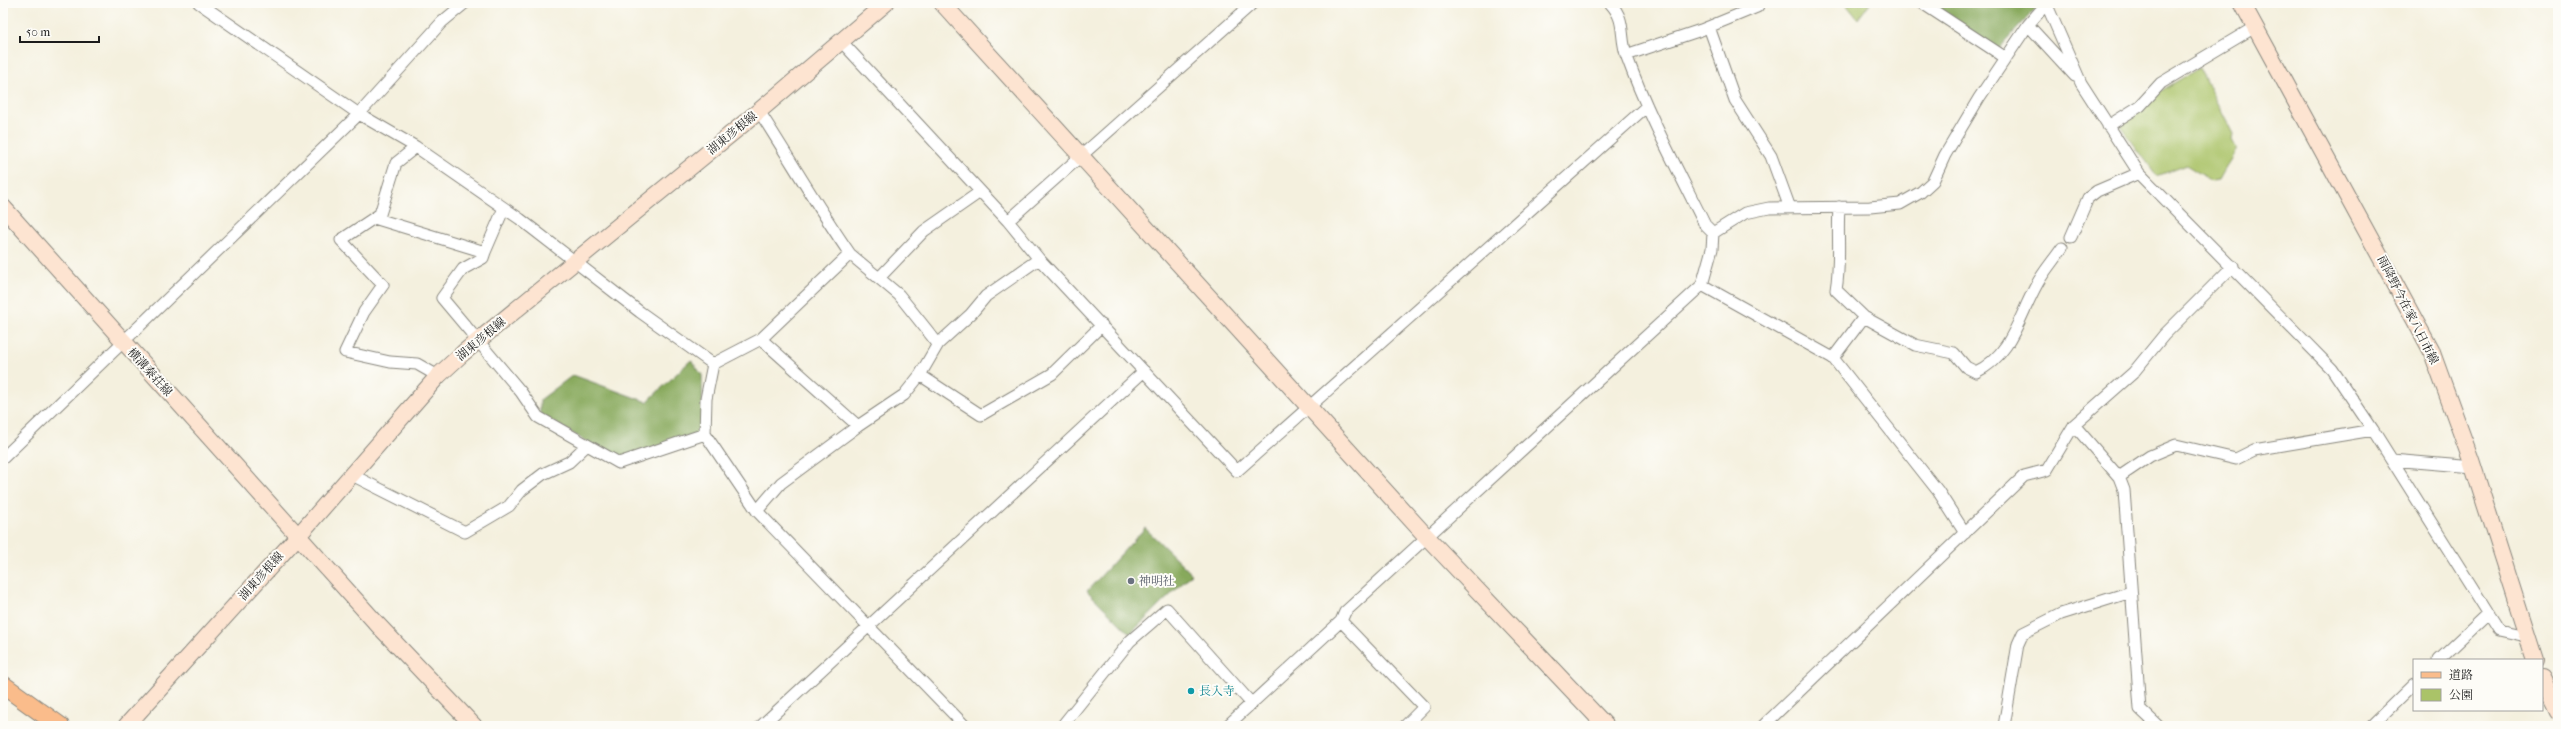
<svg xmlns="http://www.w3.org/2000/svg" width="2561" height="729" viewBox="0 0 2561 729" font-family="'IM FELL French Canon','Noto Serif JP',serif">
  <style>
    .green { fill: #aac368; stroke: #637042 }
    .forest { fill: #87a95c; stroke: #52623c }
    .lines { fill: none; stroke-linecap: round; stroke-linejoin: round }
    .street-casing { stroke: #88867d; stroke-width: 13 }
    .secondary-casing { stroke: #88867d; stroke-width: 18 }
    .primary-casing { stroke: #88867d; stroke-width: 20 }
    .street { stroke: #fff; stroke-width: 11 }
    .secondary { stroke: #fde4d1; stroke-width: 16 }
    .primary { stroke: #fabc8b; stroke-width: 18 }
    .worship-dot { fill: #6b7280; stroke: #fdfcf7; stroke-width: 1.5 }
    .culture-dot { fill: #0f9aa8; stroke: #fdfcf7; stroke-width: 1.5 }
    .labels { text-anchor: middle; stroke-width: 4; stroke-linejoin: round; paint-order: stroke }
    .street-label { font-size: 12px; fill: #1c1c1c; stroke: #fdfcf7 }
    .worship-label { font-size: 12px; fill: #5b616d; stroke: #fdfcf7; text-anchor: start }
    .culture-label { font-size: 12px; fill: #0d838f; stroke: #fdfcf7; text-anchor: start }
  </style>
  <rect width="100%" height="100%" fill="#fdfcf7"/>
  <filter id="ink" filterUnits="userSpaceOnUse"><feTurbulence type="fractalNoise" baseFrequency=".025" numOctaves="2"/><feDisplacementMap in="SourceGraphic" scale="8" xChannelSelector="R" yChannelSelector="G"/><feConvolveMatrix kernelMatrix="1 2 1 2 8 2 1 2 1" color-interpolation-filters="sRGB"/></filter>
  <filter id="wash" filterUnits="userSpaceOnUse"><feTurbulence type="fractalNoise" baseFrequency=".012" numOctaves="4" result="noise"/><feDisplacementMap in="SourceGraphic" scale="16" xChannelSelector="R" yChannelSelector="G"/><feGaussianBlur stdDeviation="0.9" result="paint"/><feColorMatrix in="noise" values="0 0 0 0 0 0 0 0 0 0 0 0 0 0 0 0 0 1.4 0 .05"/><feComposite in="paint" operator="in"/></filter>
  <g filter="url(#wash)">
    <rect width="100%" height="100%" fill="#f4f0de"/>
    <path class="green" d="M1845,3H1870L1858,19Z
      M2199,68L2233,134L2232,139L2237,148L2219,180L2212,181L2186,165L2157,176L2119,124L2159,92Z"/>
    <path class="forest" d="M1919,3H2038L2039,5L1995,53Z
      M691,360L702,375L703,432L617,460L540,414V400L573,375L647,402Z
      M1145,528L1192,574L1130,634L1087,591Z"/>
  </g>
  <g filter="url(#ink)">
    <g class="lines">
      <g class="street-casing">
        <path id="street" d="M199,3L359,114L416,147L520,219L640,312L713,364
          M1922,3L2006,58
          M2046,3L2081,83L2139,173L2332,369L2373,430L2499,630L2526,636
          M2028,25L2075,76
          M1709,27L1735,100L1771,156L1790,208
          M840,40L1008,221L1039,259L1237,471L1647,106
          M1626,55L1701,30L1757,7L1760,3
          M2108,126L2140,106L2161,83L2255,27
          M416,147L396,163L380,214L341,240L383,285L364,312L345,352L390,362L417,364L438,376
          M1839,207C1837,236 1841,261 1836,290L1864,317
          M374,218L485,252L504,208
          M1008,221L1253,3
          M1713,233L1745,213L1769,208L1870,207L1900,204L1921,192L1933,181L1945,155L1979,98L2028,25L2047,3
          M2071,237L2088,198L2097,191L2139,173
          M485,252L483,258L463,269L442,298L521,392L538,417L619,463L705,434
          M850,254L899,295L938,344L920,375L981,415L1052,374L1102,325
          M879,278L924,231L980,192
          M1702,285L1833,358L1938,491L1965,533
          M761,339L858,426L904,395L920,375
          M938,344L971,314L986,296L1039,259
          M1833,358L1864,317L1915,345L1954,353L1966,367L1976,372C2012,355 2019,316 2037,284C2044,271 2054,260 2062,248
          M713,364L706,399L705,434L757,511L965,726
          M713,364L761,339L850,254C818,208 790,159 759,111
          M2074,425L2119,477L2124,490L2140,709L2158,726
          M3,458L359,114L442,22L465,3
          M2392,460L2474,467
          M352,475L465,532L509,506L522,490L543,474L569,462L587,445
          M2119,477L2150,456L2176,445L2236,459L2254,450L2373,430
          M757,511L781,483L858,426
          M1341,621L1424,707L1405,726
          M2439,660L2489,613
          M761,726L1144,371
          M1062,726L1130,641L1167,609L1252,704
          M1227,726L1341,621L1345,612L1702,285L1712,249L1713,233L1705,225C1678,170 1648,115 1627,57C1619,36 1627,21 1610,3
          M1763,726L2024,476L2047,470L2074,425L2133,373L2164,335L2233,266
          M2004,726L2018,644L2023,633L2061,614L2131,592
          M2371,726L2414,684"/>
      </g>
      <g class="secondary-casing">
        <path id="secondary" d="M942,3L1426,536L1606,726
          M2242,3L2431,350L2471,460L2535,660
          M3,207L378,625L474,726
          M2542,678L2558,711
          M126,726L298,536L438,376L463,353L759,111L886,3"/>
      </g>
      <g class="primary-casing">
        <path id="primary" d="M3,685L60,726"/>
      </g>
      <use href="#street" class="street"/>
      <use href="#secondary" class="secondary"/>
      <use href="#primary" class="primary"/>
    </g>
  </g>
  <circle class="worship-dot" cx="1131" cy="581" r="4"/>
  <circle class="culture-dot" cx="1191" cy="691" r="4"/>
  <g class="labels">
    <g class="street-label">
      <text transform="translate(732 133) rotate(-39)" y="4">湖東彦根線</text>
      <text transform="translate(2408 310) rotate(63)" y="4">雨降野今在家八日市線</text>
      <text transform="translate(481 339) rotate(-40)" y="4">湖東彦根線</text>
      <text transform="translate(150 372) rotate(48)" y="4">横溝秦荘線</text>
      <text transform="translate(261 576) rotate(-48)" y="4">湖東彦根線</text>
    </g>
    <g class="worship-label">
      <text x="1139" y="585">神明社</text>
    </g>
    <g class="culture-label">
      <text x="1199" y="695">長入寺</text>
    </g>
  </g>
  <rect width="2561" height="729" fill="none" stroke="#fdfcf7" stroke-width="16"/>
  <rect x="2413" y="659" width="130" height="52" fill="#fdfcf7" stroke="#a3a29f"/>
  <rect x="2421" y="672" width="20" height="6" fill="#fabc8b" stroke="#a3a29f"/>
  <text x="2449" y="679" font-size="12" fill="#1c1c1c">道路</text>
  <rect x="2421" y="689" width="20" height="12" fill="#aac368" stroke="#a3a29f"/>
  <text x="2449" y="699" font-size="12" fill="#1c1c1c">公園</text>
  <path d="M20 36v6h79v-6" fill="none" stroke="#1c1c1c" stroke-width="2"/>
  <text x="26" y="36" font-size="12" fill="#1c1c1c" stroke="#fdfcf7" stroke-width="3" paint-order="stroke">50 m</text>
</svg>
